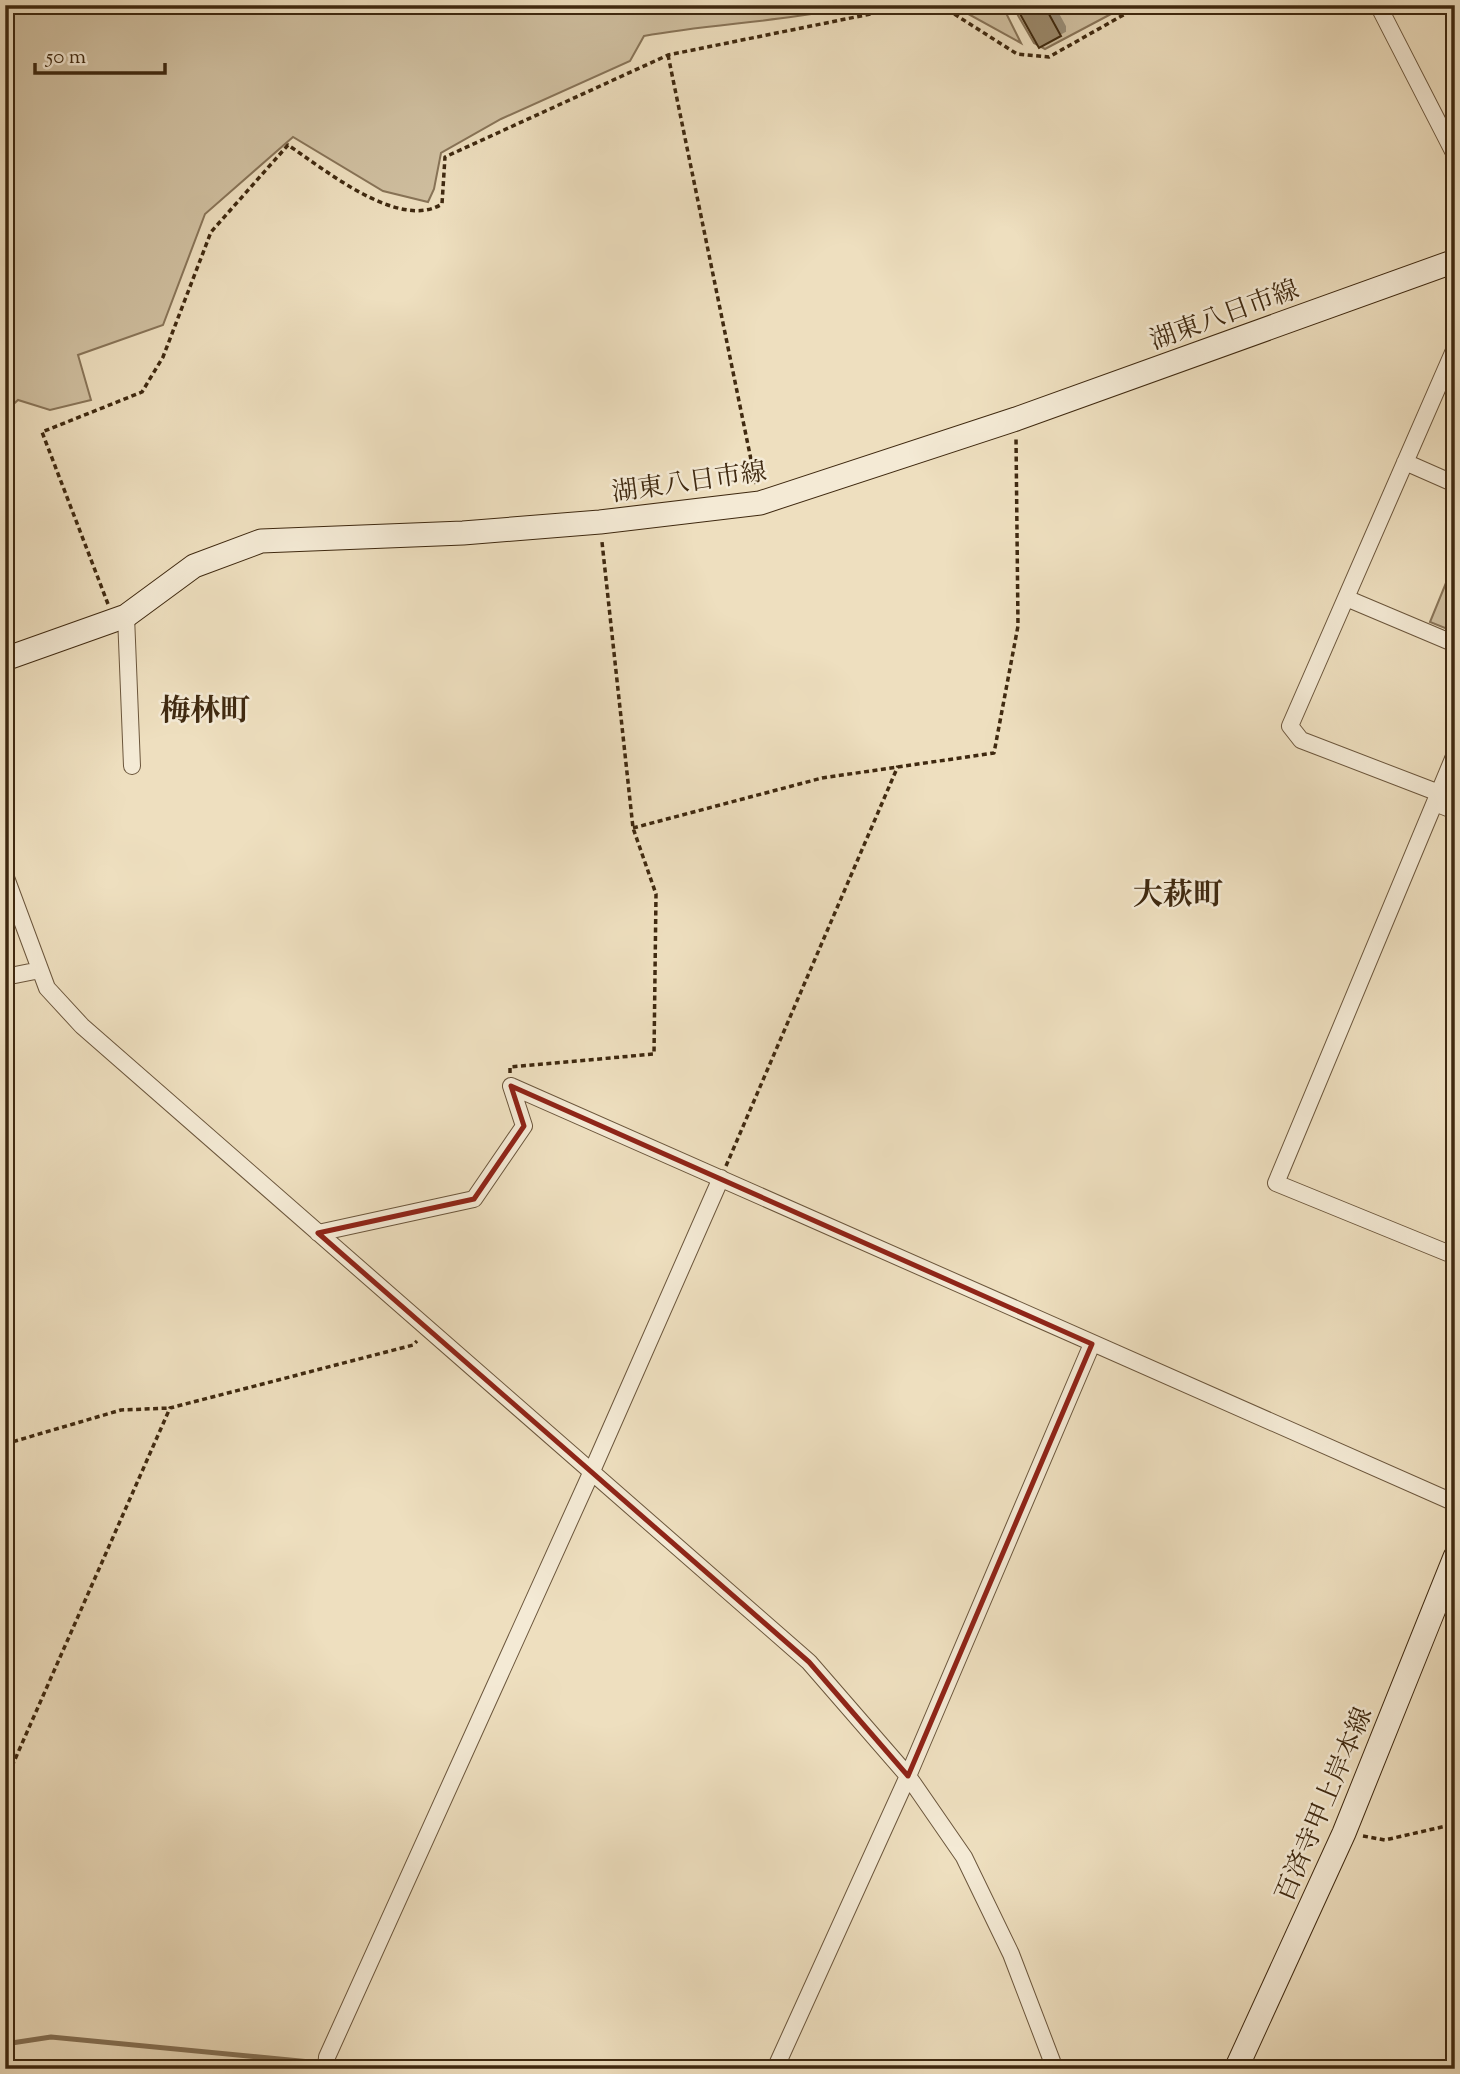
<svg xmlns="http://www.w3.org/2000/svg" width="1460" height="2074" viewBox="0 0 1460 2074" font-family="'Sorts Mill Goudy','Noto Serif JP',serif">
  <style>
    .green { fill: #d0c0a1; stroke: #887458; stroke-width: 2 }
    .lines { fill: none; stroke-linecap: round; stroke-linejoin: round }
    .stream { stroke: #847156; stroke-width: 5 }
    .building { fill: #9a886b; stroke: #3f2910; stroke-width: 2; filter: url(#shadow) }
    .street-casing { stroke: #6b563c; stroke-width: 18 }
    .secondary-casing { stroke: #3f2910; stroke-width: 25 }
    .path { stroke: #3f2910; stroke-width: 3.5; stroke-dasharray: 5 3.5; stroke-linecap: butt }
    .street { stroke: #f4ead5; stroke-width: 16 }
    .secondary { stroke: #f4ead5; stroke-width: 23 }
    .marked { fill: none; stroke: #8f2418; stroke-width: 5; stroke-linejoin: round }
    .labels { text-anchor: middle; stroke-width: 5; stroke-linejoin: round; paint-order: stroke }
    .street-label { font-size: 26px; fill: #3f2910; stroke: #f4ead5 }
    .quarter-label { font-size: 30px; font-weight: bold; fill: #3f2910; stroke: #f4ead5 }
  </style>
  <defs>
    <filter id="shadow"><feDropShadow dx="6" dy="-6" stdDeviation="0" flood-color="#0004"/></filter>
  </defs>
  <rect width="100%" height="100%" fill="#eedfbf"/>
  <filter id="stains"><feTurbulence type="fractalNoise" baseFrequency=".00286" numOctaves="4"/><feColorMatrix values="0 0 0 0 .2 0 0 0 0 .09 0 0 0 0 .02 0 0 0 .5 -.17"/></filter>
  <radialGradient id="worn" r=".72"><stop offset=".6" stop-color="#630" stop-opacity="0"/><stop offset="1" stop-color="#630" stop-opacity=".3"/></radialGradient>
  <path class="green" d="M5,5H856C787,22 715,23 644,36L630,61L501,119L441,153L434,189L428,202L383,191L293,137L205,214L163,325L78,355L91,400L50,410L18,400L5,412Z
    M952,5H1002L1021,43Z
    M1012,5H1128L1045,49L1034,43Z
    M1455,561V632L1430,622Z"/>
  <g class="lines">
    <path class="stream" d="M5,2044L51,2037L382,2069"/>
  </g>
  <path class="building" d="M1015,5H1044L1061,36L1039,48Z"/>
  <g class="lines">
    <g class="street-casing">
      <path id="street" d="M1378,5L1455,155
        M1405,462L1455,484
        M1346,598L1455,644
        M126,616L132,766
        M1455,754L1276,1183L1455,1256
        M1439,793L1301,740L1290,726L1455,348
        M1435,803L1455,811
        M5,875L47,988L82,1026L809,1662L908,1776L964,1857L1011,1954L1055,2069
        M5,977L40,970
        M511,1086L1455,1503
        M318,1233L474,1199L524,1126L511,1086
        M326,2069L327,2057L592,1471L721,1178
        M775,2069L908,1776L1092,1344"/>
    </g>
    <g class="secondary-casing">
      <path id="secondary" d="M5,659L126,616L194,566L261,541L463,533L600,522L760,503L1016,419L1455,261
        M1236,2069L1344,1833L1455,1557"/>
    </g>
    <path class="path" d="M940,5L1017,54L1049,57L1141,5
      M668,55L756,484
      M108,604L42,432L142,392L163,357L211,232L288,145C324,169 399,231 442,204L445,157L668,55L915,5
      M633,828L822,778L994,753L1018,626L1016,438
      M510,1073V1067L654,1054L656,894L633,828L602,542
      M726,1166L898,766
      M5,1444L121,1410L170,1408
      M5,1782L170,1408L413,1345L417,1341
      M1363,1836L1385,1840L1455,1824"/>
    <use href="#street" class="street"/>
    <use href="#secondary" class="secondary"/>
  </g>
  <path class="marked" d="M511,1086L1092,1344L908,1776L809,1662L318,1233L474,1199L524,1126Z"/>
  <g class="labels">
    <g class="street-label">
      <text transform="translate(1224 314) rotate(-20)" y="9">湖東八日市線</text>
      <text transform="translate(689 481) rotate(-8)" y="9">湖東八日市線</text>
      <text transform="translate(1323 1804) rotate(-67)" y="9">百済寺甲上岸本線</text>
    </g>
    <g class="quarter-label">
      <text x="205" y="720">梅林町</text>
      <text x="1178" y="904">大萩町</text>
    </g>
  </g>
  <rect width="1460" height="2074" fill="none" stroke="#eedfbf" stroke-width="28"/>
  <rect x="7" y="7" width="1446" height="2060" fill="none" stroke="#3f2910" stroke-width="3.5"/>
  <rect x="14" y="14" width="1432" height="2046" fill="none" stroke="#3f2910" stroke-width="2"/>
  <path d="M35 63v10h130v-10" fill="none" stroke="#3f2910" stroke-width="3.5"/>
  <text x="46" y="63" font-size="21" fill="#3f2910" stroke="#f4ead5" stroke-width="5" paint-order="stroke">50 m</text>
  <rect width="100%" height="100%" filter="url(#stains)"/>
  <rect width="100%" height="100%" fill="url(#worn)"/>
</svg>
